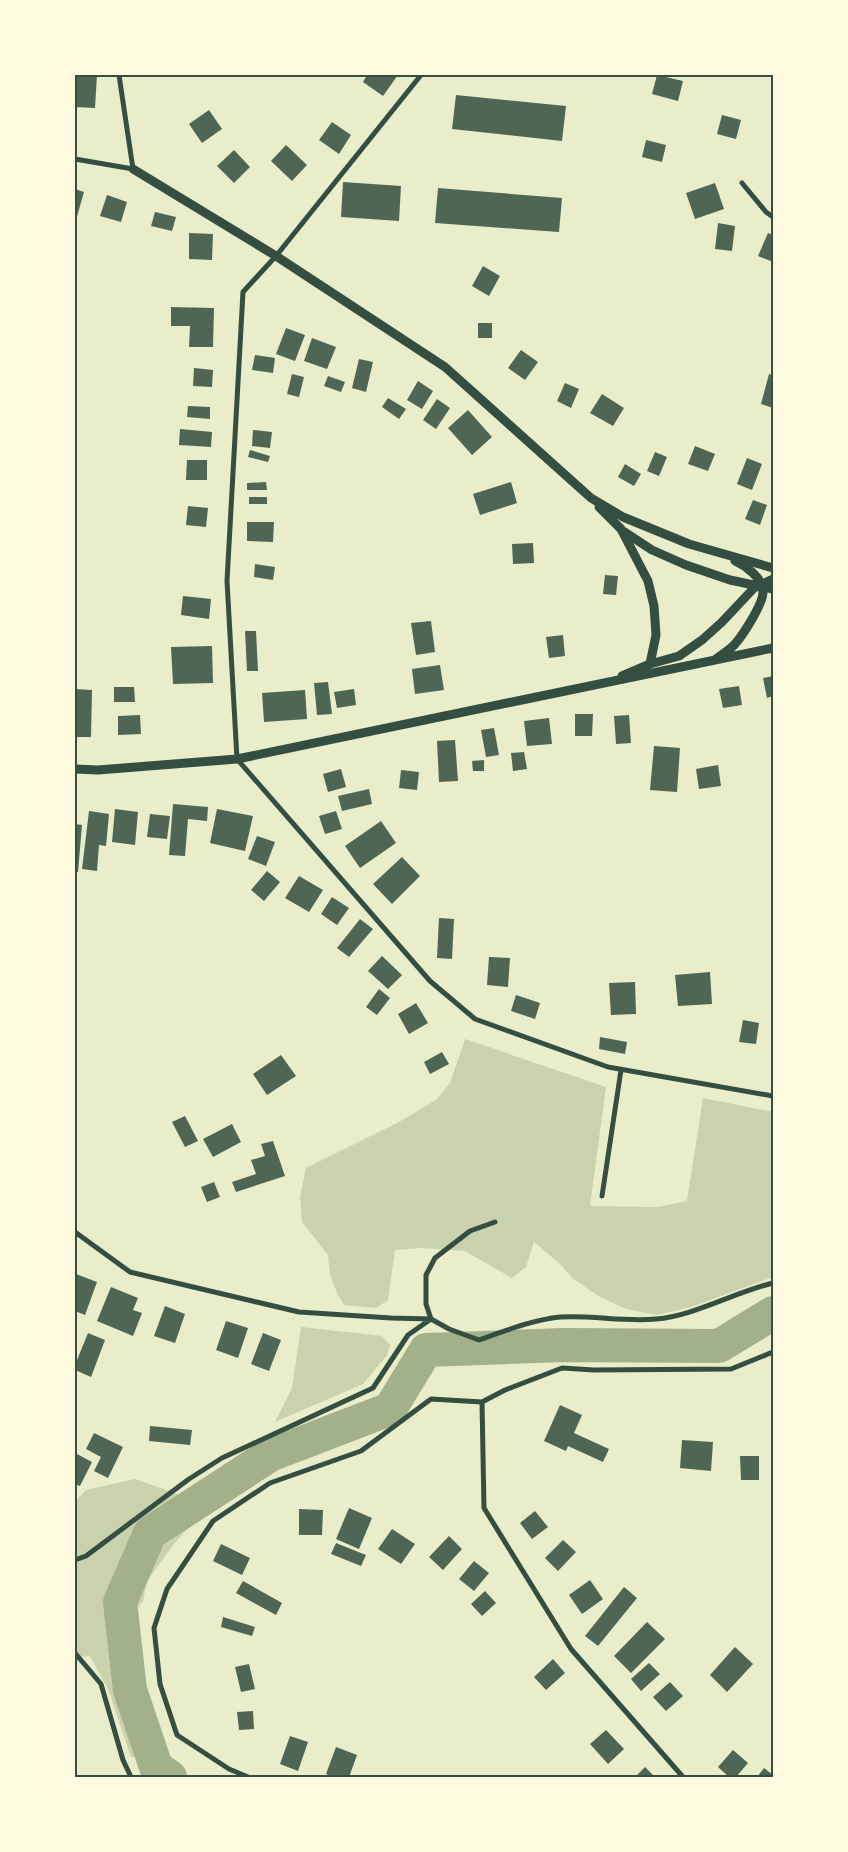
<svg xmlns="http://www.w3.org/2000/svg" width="848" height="1852" viewBox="0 0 848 1852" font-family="Lato,sans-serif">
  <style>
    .green { fill: #cad2ad }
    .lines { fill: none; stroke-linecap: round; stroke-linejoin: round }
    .river { stroke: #a3b18a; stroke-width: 34 }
    .building { fill: #4f6655 }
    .minor { stroke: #344e41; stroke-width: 5 }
    .tertiary { stroke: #344e41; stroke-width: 9 }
    .neatline { fill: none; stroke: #344e41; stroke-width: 2 }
  </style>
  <rect width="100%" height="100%" fill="#e9edc9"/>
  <path class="green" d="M465,1039L606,1087L590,1206L657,1207L687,1201L703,1098L773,1112V1277L691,1307L657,1315L626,1309L600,1297L572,1278L561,1265L534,1242L526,1267L512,1278L465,1251L421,1248L395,1250L388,1300L376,1308L344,1305L337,1293L330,1275L328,1255L302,1222L300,1197L306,1168L399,1122L436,1100L450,1083Z
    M301,1327L382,1336L390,1345L387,1355L363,1384L275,1422L292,1388Z
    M135,1479L186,1497L200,1514L174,1544L147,1581L143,1601L133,1613L135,1668L145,1707L157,1733L159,1759L131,1757L108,1689L90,1656L75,1657V1502L86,1490Z"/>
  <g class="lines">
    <path class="river" d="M170,1777L156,1767L130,1690L120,1602L150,1533L270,1455L390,1409L426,1350L563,1345L719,1346L773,1313"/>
  </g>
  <path class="building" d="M75,75H97L95,108L75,107Z
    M367,75H398L383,96L363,82Z
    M657,75L683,81L678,101L652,94Z
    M456,95L566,106L562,141L452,129Z
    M209,110L222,129L202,143L189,124Z
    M722,115L741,120L736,139L717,134Z
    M332,122L351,135L339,154L319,140Z
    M646,140L666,145L662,162L642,157Z
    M286,145L307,165L292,181L271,161Z
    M234,150L250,167L234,183L217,166Z
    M343,182L401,186L399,221L341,217Z
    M715,183L724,209L695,219L686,193Z
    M438,188L562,198L559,232L435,223Z
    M75,189L84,192L76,220H75Z
    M107,195L127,202L121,222L100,216Z
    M155,212L176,217L172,231L151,226Z
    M718,223L735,226L732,251L715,249Z
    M189,233L213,234L212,260L189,259Z
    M768,233L773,235V262L758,256Z
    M483,266L500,276L489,296L472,286Z
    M171,307L214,308L213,347H189L190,326H171Z
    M478,323H492V338H478Z
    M286,328L305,335L295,361L276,354Z
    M312,338L336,347L327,369L304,361Z
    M521,350L538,362L525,380L508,368Z
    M255,355L275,358L273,373L252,370Z
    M359,359L373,362L366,392L352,388Z
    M194,368L213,370L212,387L193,386Z
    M292,374L304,377L299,397L287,394Z
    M769,374L773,375V408L761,404Z
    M328,376L345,382L341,392L324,386Z
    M418,381L433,391L422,409L407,400Z
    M565,383L579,389L571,408L557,401Z
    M602,394L624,408L613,426L590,413Z
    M388,398L406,409L399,419L382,407Z
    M437,399L450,408L436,429L423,420Z
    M188,406L210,407V419L187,417Z
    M468,410L492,437L472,455L448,428Z
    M180,429L212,432L211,447L179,445Z
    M253,430L272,432L270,448L252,446Z
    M695,446L715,454L708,471L688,464Z
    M250,450L270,456L268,462L248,457Z
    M655,452L667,457L659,476L647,471Z
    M747,458L762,464L752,490L737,484Z
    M187,460H207V480H186Z
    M625,464L641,474L634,486L618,477Z
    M266,482L267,490H247V483Z
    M511,482L517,503L480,515L473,494Z
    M249,497H267V504H249Z
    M753,500L767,505L760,525L745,519Z
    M188,506L208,508L206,527L186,525Z
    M247,522H274L273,542L247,541Z
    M533,543L534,563L513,564L512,544Z
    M255,564L275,567L273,580L254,577Z
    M605,575L618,576L616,595L603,594Z
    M183,596L211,599L209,619L181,615Z
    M431,621L435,652L416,655L411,623Z
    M245,631H256L258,671H247Z
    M563,635L565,656L549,658L546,637Z
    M212,646L213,683L173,684L171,647Z
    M440,665L444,690L415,694L412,669Z
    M773,676V696L767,698L763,678Z
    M328,682L332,714L317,715L314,683Z
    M739,686L742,705L723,708L719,689Z
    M114,687H134L135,702H114Z
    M75,689L92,690L91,737H75Z
    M354,689L356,705L337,708L334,692Z
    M305,690L307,719L264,722L262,693Z
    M575,714H593L592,736H575Z
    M140,715L141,734L118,735V716Z
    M629,715L631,743L616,744L614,716Z
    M549,718L552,744L527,746L524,721Z
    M494,728L499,755L486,757L481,730Z
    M455,740L458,781L439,782L437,741Z
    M654,746L680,748L677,792L650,790Z
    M524,752L527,769L513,771L511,753Z
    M484,760V771H473L472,761Z
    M718,765L721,786L699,789L696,769Z
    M341,769L346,787L328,792L323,774Z
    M401,770L419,772L417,790L399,788Z
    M369,789L372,804L342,811L338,796Z
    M173,804L208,807L207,821L188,819L185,856L169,855Z
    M115,809L138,812L135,845L112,842Z
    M217,809L253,816L245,851L210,843Z
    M89,811L109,814L106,846L99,845L97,871L82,869Z
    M336,811L342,829L325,834L319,816Z
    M150,814L170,816L167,839L147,837Z
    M381,821L396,843L360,868L345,846Z
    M75,824L82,825L78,872H75Z
    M257,836L275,842L266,866L248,859Z
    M402,857L420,876L392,904L373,884Z
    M267,871L280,882L264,901L251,890Z
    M299,876L323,890L309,912L285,898Z
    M332,897L349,908L337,925L321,914Z
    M439,918L454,919L452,959L437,958Z
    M360,919L373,929L349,957L337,948Z
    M382,956L402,975L388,989L368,971Z
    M489,957L510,958L508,987L487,985Z
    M710,972L712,1004L678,1006L675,975Z
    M635,982L636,1014L611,1015L609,983Z
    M379,989L390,998L377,1015L366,1007Z
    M516,995L540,1003L535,1019L511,1011Z
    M416,1003L428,1023L409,1034L398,1014Z
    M743,1020L759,1023L756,1044L739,1042Z
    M600,1037L627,1042L625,1054L599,1049Z
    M442,1052L449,1064L430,1074L424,1062Z
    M281,1055L296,1076L267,1095L253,1074Z
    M185,1116L198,1141L185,1147L172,1122Z
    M232,1124L241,1142L213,1157L203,1139Z
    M273,1141L285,1176L236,1192L232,1182L256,1174L251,1160L265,1156L261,1144Z
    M214,1182L220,1197L207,1202L201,1187Z
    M76,1274L97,1282L85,1315L75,1311Z
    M111,1287L138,1298L133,1310L142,1313L133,1336L97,1321Z
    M165,1306L185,1314L175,1343L154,1336Z
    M226,1321L248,1328L238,1358L216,1350Z
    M88,1333L105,1340L91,1377L75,1370V1365Z
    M263,1333L281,1340L269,1371L251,1364Z
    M560,1405L582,1415L574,1433L609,1449L603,1462L568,1446L566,1451L544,1441Z
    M150,1426L192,1430L190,1445L149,1441Z
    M94,1433L123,1447L108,1478L94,1471L101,1457L86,1449Z
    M682,1440L713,1442L711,1471L680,1468Z
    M75,1453L92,1462L80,1486L75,1484Z
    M740,1456H759V1480H741Z
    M349,1508L372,1518L359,1549L336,1539Z
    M299,1509L323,1510L322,1535H299Z
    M535,1511L548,1527L532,1539L520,1523Z
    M392,1529L415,1544L401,1564L378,1549Z
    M449,1536L462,1549L443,1570L429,1557Z
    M563,1540L576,1552L558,1571L545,1558Z
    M336,1543L366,1555L361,1566L331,1554Z
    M221,1544L250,1558L242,1575L213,1561Z
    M474,1561L489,1573L474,1591L459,1579Z
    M590,1580L603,1599L582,1614L569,1595Z
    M243,1581L282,1603L276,1615L236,1593Z
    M624,1587L637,1598L598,1646L585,1636Z
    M485,1591L496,1603L482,1616L471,1604Z
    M223,1617L255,1627L252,1636L221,1627Z
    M647,1622L665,1639L631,1673L614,1656Z
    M735,1647L753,1664L727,1692L710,1675Z
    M553,1659L565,1673L546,1690L534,1677Z
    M649,1663L660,1674L641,1691L631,1679Z
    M249,1664L255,1689L241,1692L235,1667Z
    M670,1682L683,1696L666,1711L653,1697Z
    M253,1711L254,1729L239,1730L237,1712Z
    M606,1730L624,1749L608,1764L590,1744Z
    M290,1736L308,1742L298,1771L280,1764Z
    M336,1747L357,1755L349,1777H334L326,1774Z
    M733,1750L748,1763L736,1777H729L718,1767Z
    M645,1767L655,1777H635Z
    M764,1768L773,1775V1777H757Z"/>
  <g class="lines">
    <path class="minor" d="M421,75L276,256L243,292L227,581L237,759L430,981L475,1019L608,1067L773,1096
      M75,159L133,169L119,75
      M742,183L766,212L773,217
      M602,1196L621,1070
      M495,1222L470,1231L435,1258L426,1275V1304L431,1319L449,1329L479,1340C505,1331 532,1320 560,1317C592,1315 624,1322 656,1319C694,1316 735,1292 773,1283
      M75,1232L130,1272L299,1312L391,1318L431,1319L408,1335L373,1388L222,1458L189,1479L86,1556L75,1560
      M482,1402L484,1508L571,1649L683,1777
      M75,1653L101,1684L123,1760L131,1777
      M248,1777L229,1769L177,1735L160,1684L154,1628L167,1589L213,1521L270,1483L361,1451L431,1399L482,1402L505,1390L562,1368L594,1370L731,1369L773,1352"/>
    <path class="tertiary" d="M133,169L276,256L445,367L591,498L623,517L689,544L773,568
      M599,507L621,529L648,581L654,606L656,635L650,664L622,676
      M623,531L652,550L686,565L730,580L773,589
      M716,659C722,654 730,650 735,644C743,635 763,604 763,592C763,578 746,566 735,561
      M650,664L679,656L702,640L722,622L754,588L773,579
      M75,769L98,770L237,759L773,648"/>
  </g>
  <rect width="848" height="1852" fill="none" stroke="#fefae0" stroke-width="152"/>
  <rect x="76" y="76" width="696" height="1700" class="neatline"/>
</svg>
